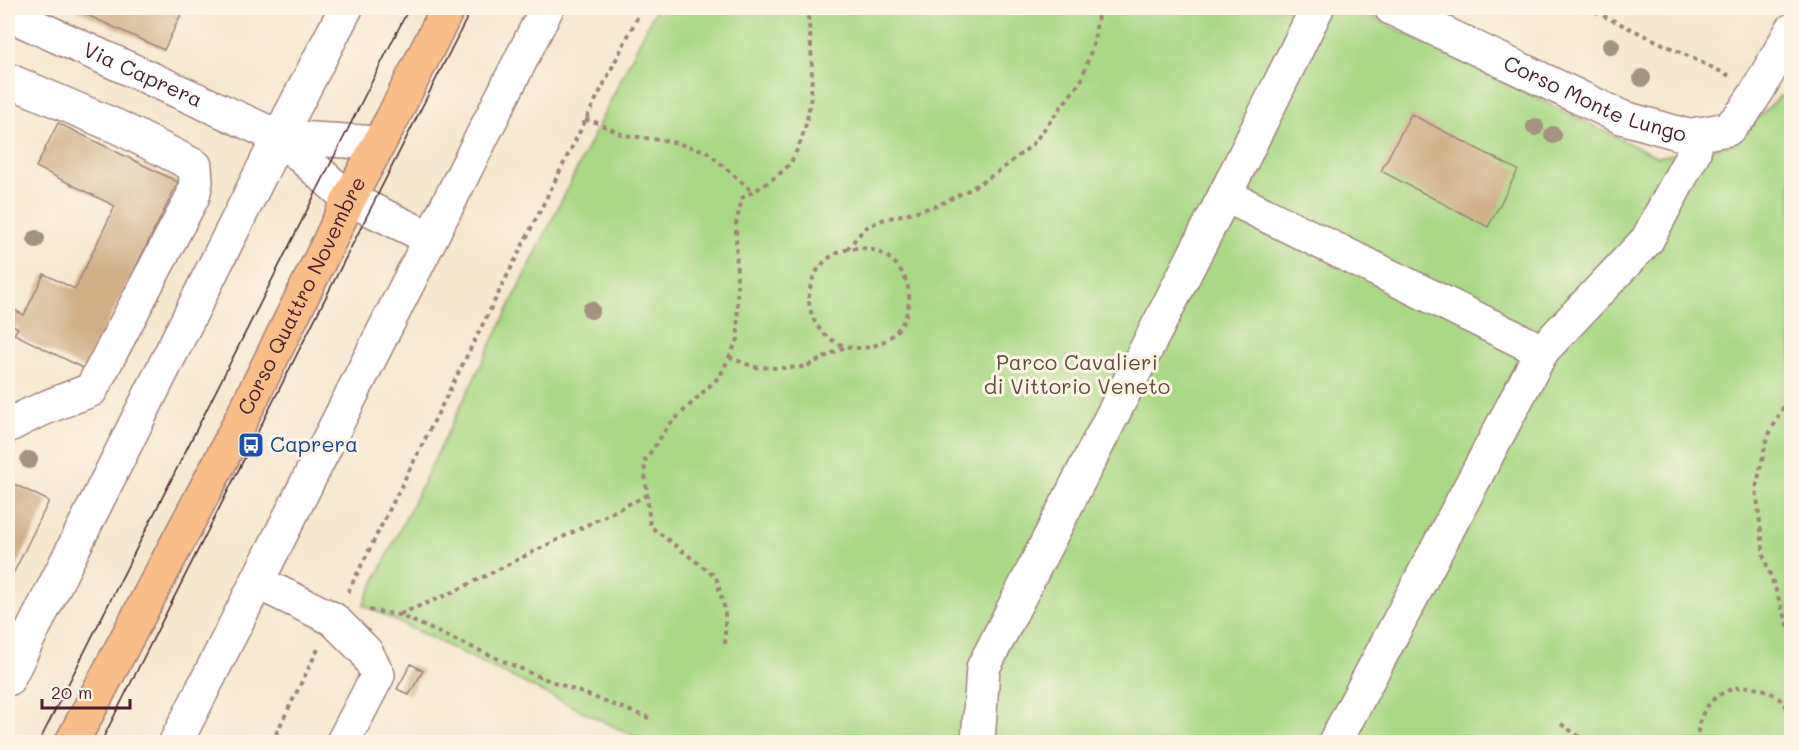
<svg xmlns="http://www.w3.org/2000/svg" width="1799" height="750" viewBox="0 0 1799 750" font-family="Mali,sans-serif">
  <style>
    .green { fill: #aad886; stroke: #7a7c58; stroke-width: 1.5 }
    .building { fill: #d0af89 }
    .lines { fill: none; stroke-linecap: round; stroke-linejoin: round }
    .minor-casing { stroke: #a0837d; stroke-width: 36 }
    .major-casing { stroke: #a0837d; stroke-width: 36 }
    .path { stroke: #a0837d; stroke-width: 4; stroke-dasharray: 4.5 4.5; stroke-linecap: butt }
    .minor { stroke: #fff; stroke-width: 33 }
    .major { stroke: #f8bd89; stroke-width: 33 }
    .tram { stroke: #4a1f2b; stroke-width: 1.5 }
    .tree { fill: #a59281 }
    .labels { text-anchor: middle; stroke-width: 6; stroke-linejoin: round; paint-order: stroke }
    .street-label { font-size: 21px; fill: #4a1f2b; stroke: #fcf5e5 }
    .park-label { font-size: 21px; fill: #624d42; stroke: #fcf5e5 }
    .transit-label { font-size: 21px; fill: #164399; stroke: #fcf5e5; text-anchor: start }
  </style>
  <rect width="100%" height="100%" fill="#fcf5e5"/>
  <filter id="ink" filterUnits="userSpaceOnUse"><feTurbulence type="fractalNoise" baseFrequency=".0167" numOctaves="2"/><feDisplacementMap in="SourceGraphic" scale="12" xChannelSelector="R" yChannelSelector="G"/><feConvolveMatrix kernelMatrix="1 2 1 2 8 2 1 2 1" color-interpolation-filters="sRGB"/></filter>
  <filter id="wash" filterUnits="userSpaceOnUse"><feTurbulence type="fractalNoise" baseFrequency=".008" numOctaves="4" result="noise"/><feDisplacementMap in="SourceGraphic" scale="24" xChannelSelector="R" yChannelSelector="G"/><feGaussianBlur stdDeviation="1.35" result="paint"/><feColorMatrix in="noise" values="0 0 0 0 0 0 0 0 0 0 0 0 0 0 0 0 0 1.4 0 .05"/><feComposite in="paint" operator="in"/></filter>
  <g filter="url(#wash)">
    <rect width="100%" height="100%" fill="#f6e7cf"/>
    <path class="green" d="M656,8H1354L1657,157L1731,145L1780,96L1791,101V742H646L363,605Z"/>
    <g id="blocks">
      <path class="building" d="M77,8H184L164,50L76,10Z
        M1411,114L1518,170L1488,227L1381,171Z
        M58,123L178,182L85,369L14,334L18,328L8,322V307L24,315L44,274L75,289L115,206L36,167Z
        M8,481L49,501L8,584Z
        M411,664L423,671L409,695L397,689Z"/>
    </g>
  </g>
  <g filter="url(#ink)">
    <use href="#blocks" fill-opacity="0" stroke="#a0837d" stroke-width="1.5"/>
    <g class="lines">
      <g class="minor-casing">
        <g id="minor">
          <path id="s1" d="M1391,8L1621,117L1688,136L1728,129L1743,113L1758,90L1792,30"/>
          <path id="s2" d="M8,14L279,137L349,199L430,238"/>
          <path d="M8,80L118,127L195,166L196,182L193,196L91,390C62,401 34,411 8,426"/>
          <path d="M279,137L379,143"/>
          <path d="M1225,195L1542,351"/>
          <path d="M257,582L333,619L366,652L378,675L343,742"/>
          <path d="M8,679L279,137L346,8"/>
          <path d="M176,742L547,8"/>
          <path d="M978,742L983,668L1225,195L1317,8"/>
          <path d="M1335,742L1542,351L1647,240L1694,152L1697,134"/>
        </g>
      </g>
      <g class="major-casing">
        <g id="major">
          <path id="s3" d="M72,742L221,460L328,244L349,199L393,117L448,8"/>
        </g>
      </g>
      <path class="path" d="M1587,8L1730,76
        M585,120L593,121L623,135L668,141L706,151L753,192
        M809 298a50 50 0 1 1 100 0a50 50 0 1 1-100 0Z
        M847,249L865,228L882,220L936,206L967,191L998,172L1032,145L1081,81L1094,42L1099,8
        M729,357L754,367L779,368L805,367L845,347
        M1792,391L1767,438L1756,488L1764,557L1792,636
        M348,592L642,8
        M369,610L399,615L535,675L649,718
        M400,614L449,594L647,495
        M725,644V610L716,577L650,526L644,462L669,425L720,376L738,339L736,224L742,198C758,189 775,179 788,166C792,162 794,155 797,150C817,106 813,54 807,8
        M1787,706L1792,702
        M1561,724L1587,742
        M272,742L318,649
        M1698,742C1693,686 1765,665 1792,715"/>
      <use href="#minor" class="minor"/>
      <use href="#major" class="major"/>
      <path class="tram" d="M39,742L409,8
        M101,742L472,8"/>
    </g>
    <g class="tree">
      <circle cx="1611" cy="46" r="9"/>
      <circle cx="1642" cy="78" r="9"/>
      <circle cx="1535" cy="127" r="9"/>
      <circle cx="1553" cy="135" r="9"/>
      <circle cx="36" cy="239" r="9"/>
      <circle cx="591" cy="310" r="9"/>
      <circle cx="29" cy="460" r="9"/>
    </g>
  </g>
  <defs>
    <g id="bus-square" transform="scale(1.35)"><rect x="-9" y="-9" width="18" height="18" rx="4" fill="#1a4fb4" stroke="#fcf5e5"/><path d="M-5-6H5V4H4V6H2V4H-2V6H-4V4H-5ZM-3.5-4V0h7V-4ZM-3.5 1.2v1.5H-2V1.2ZM2 1.2v1.5H3.5V1.2Z" fill="#fff"/></g>
  </defs>
  <g fill-rule="evenodd">
    <use href="#bus-square" x="251" y="445"/>
  </g>
  <g class="labels">
    <g class="street-label">
      <text dy="7" stroke="none"><textPath href="#s2" startOffset="148">Via Caprera</textPath></text>
      <text dy="7" stroke="none"><textPath href="#s1" startOffset="224">Corso Monte Lungo</textPath></text>
      <text dy="7" stroke="none"><textPath href="#s3" startOffset="502">Corso Quattro Novembre</textPath></text>
    </g>
    <g class="park-label">
      <text x="1077" y="370">Parco Cavalieri<tspan x="1077" dy="24">di Vittorio Veneto</tspan></text>
    </g>
    <g class="transit-label">
      <text x="270" y="452">Caprera</text>
    </g>
  </g>
  <rect width="1799" height="750" fill="none" stroke="#fcf5e5" stroke-width="30"/>
  <path d="M42 699v9h88v-9" fill="none" stroke="#4a1f2b" stroke-width="3"/>
  <text x="51" y="699" font-size="18" fill="#4a1f2b" stroke="#fcf5e5" stroke-width="4.5" paint-order="stroke">20 m</text>
</svg>
